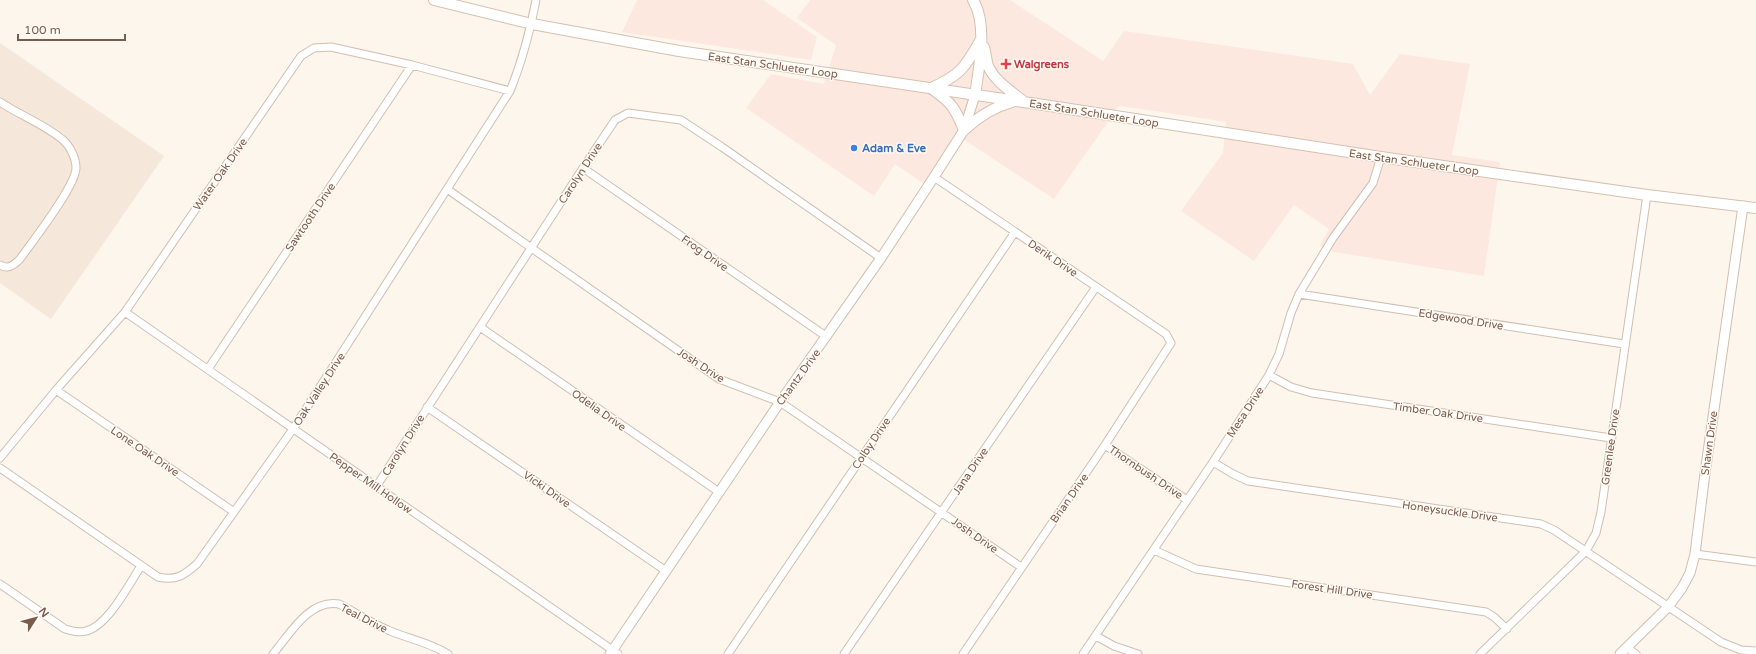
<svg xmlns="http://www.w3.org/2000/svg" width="1756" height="654" viewBox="0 0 1756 654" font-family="'Varela Round',sans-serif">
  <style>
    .residential { fill: #f5e8da }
    .commercial { fill: #fde8e0 }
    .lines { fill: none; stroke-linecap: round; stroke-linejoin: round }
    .minor-casing { stroke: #d1beb0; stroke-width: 9 }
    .tertiary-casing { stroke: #d1beb0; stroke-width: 11 }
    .secondary-casing { stroke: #d6c0b0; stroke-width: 12 }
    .minor { stroke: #fff; stroke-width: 7 }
    .tertiary { stroke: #fff; stroke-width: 9 }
    .secondary { stroke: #fff; stroke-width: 10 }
    .health-dot { fill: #e0444e; stroke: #fffaf3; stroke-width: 1.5 }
    .shop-dot { fill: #3f7fe0; stroke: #fffaf3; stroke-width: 1.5 }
    .labels { text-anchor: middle; stroke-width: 3; stroke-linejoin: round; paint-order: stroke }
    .health-label { font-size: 11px; font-weight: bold; fill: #be3a42; stroke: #fffaf3; text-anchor: start }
    .street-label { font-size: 11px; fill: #7a5c4d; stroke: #fffaf3 }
    .shop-label { font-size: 11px; font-weight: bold; fill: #366cbe; stroke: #fffaf3; text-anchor: start }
  </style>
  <rect width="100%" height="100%" fill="#fdf6ec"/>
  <path class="residential" d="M0,43L164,156L51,319L0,283Z"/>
  <path class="commercial" d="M637,0H763L817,37L811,60L622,32Z
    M810,0H1010L1103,61L1124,31L1353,64L1370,95L1400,54L1470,64L1452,155L1500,162L1484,276L1334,252L1320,246L1329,229L1294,205L1254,261L1181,211L1223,153L1226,122L1155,111L1119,106L1054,199L963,139L930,188L895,164L874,196L746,108L771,74L824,84L836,45L797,18Z"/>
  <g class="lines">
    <g class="minor-casing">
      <path id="minor" d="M0,102C21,116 44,124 63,140C70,146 76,158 76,168C76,186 32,242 20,259C14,265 8,270 0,265
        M583,168L827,337
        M934,177L1166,334L1171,343L1105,445L963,654
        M447,189L719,379L780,402L1021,567
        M1299,294L1624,344
        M125,312L618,654
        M480,327L719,492
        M208,369L412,65
        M1269,375L1291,387L1312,393L1611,438
        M56,390L234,512
        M427,407L666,571
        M1105,445L1187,500
        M0,458L56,390L125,312L301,56L314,48L331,47L412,65L510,91
        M1213,462L1233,474L1248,481L1541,524L1554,530L1721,642L1741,650L1756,651
        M0,468L158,577C176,581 183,576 197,564L293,429L510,91C522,62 530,31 536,0
        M376,487L583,168L615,120L628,113L681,120L722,147L881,258
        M1154,550L1196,569L1486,612L1494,617L1507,629
        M1695,554L1756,562
        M0,584L65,629C72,631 79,633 86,631C108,626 129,584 141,566
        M1096,636L1114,646L1138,654
        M1627,648L1636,654
        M273,654C290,634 309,599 339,604C355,612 371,623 388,630C408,639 429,642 448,654
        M728,654L1015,232
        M844,654L1096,287
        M1083,654L1213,462L1269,375L1279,354L1291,313L1299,294L1333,238L1373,183L1381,157
        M1480,654L1586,551L1596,533L1601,512L1647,195"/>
    </g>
    <g class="tertiary-casing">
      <path id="tertiary" d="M610,654L780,402L881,258L934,177L964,130L975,95
        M1620,654L1668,607L1682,588L1690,573L1695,554L1705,473L1743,206"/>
    </g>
    <g class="secondary-casing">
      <path id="secondary" d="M434,0L532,24L679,51L1044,105L1381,157L1647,195L1756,208
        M973,0C988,24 979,68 975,95
        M984,47C986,53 986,60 988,66C995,81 1009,90 1022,100
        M931,88C959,76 965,68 980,41
        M932,89C952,103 955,108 964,130
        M964,130C978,117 994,107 1012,102"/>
    </g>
    <use href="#minor" class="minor"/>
    <use href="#tertiary" class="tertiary"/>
    <use href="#secondary" class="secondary"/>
  </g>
  <path class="health-dot" d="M1004 58h4v4h4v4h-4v4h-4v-4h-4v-4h4z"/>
  <circle class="shop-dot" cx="854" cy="148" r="4"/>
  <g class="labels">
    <g class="health-label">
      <text x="1014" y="68">Walgreens</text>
    </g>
    <g class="street-label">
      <text transform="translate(773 65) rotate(8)" y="4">East Stan Schlueter Loop</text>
      <text transform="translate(1094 113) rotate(9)" y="4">East Stan Schlueter Loop</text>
      <text transform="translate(1414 162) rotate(8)" y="4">East Stan Schlueter Loop</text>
      <text transform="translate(580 173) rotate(-57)" y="4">Carolyn Drive</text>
      <text transform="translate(220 174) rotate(-55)" y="4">Water Oak Drive</text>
      <text transform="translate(310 217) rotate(-56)" y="4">Sawtooth Drive</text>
      <text transform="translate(705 253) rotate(35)" y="4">Frog Drive</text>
      <text transform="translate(1053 258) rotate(34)" y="4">Derik Drive</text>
      <text transform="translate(1461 319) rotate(9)" y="4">Edgewood Drive</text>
      <text transform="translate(701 365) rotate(33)" y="4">Josh Drive</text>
      <text transform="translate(798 377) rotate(-54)" y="4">Chantz Drive</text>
      <text transform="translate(319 389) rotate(-57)" y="4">Oak Valley Drive</text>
      <text transform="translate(599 410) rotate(35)" y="4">Odelia Drive</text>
      <text transform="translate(1245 412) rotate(-57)" y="4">Mesa Drive</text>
      <text transform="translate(1438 412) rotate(8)" y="4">Timber Oak Drive</text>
      <text transform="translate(871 443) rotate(-56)" y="4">Colby Drive</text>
      <text transform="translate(1709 443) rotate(-82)" y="4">Shawn Drive</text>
      <text transform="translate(403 445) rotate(-58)" y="4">Carolyn Drive</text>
      <text transform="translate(1610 447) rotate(-82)" y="4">Greenlee Drive</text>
      <text transform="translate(145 451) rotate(34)" y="4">Lone Oak Drive</text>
      <text transform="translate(970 471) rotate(-56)" y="4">Jana Drive</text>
      <text transform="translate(1146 472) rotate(34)" y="4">Thornbush Drive</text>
      <text transform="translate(371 483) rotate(35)" y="4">Pepper Mill Hollow</text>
      <text transform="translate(547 489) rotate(35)" y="4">Vicki Drive</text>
      <text transform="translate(1069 498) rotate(-55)" y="4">Brian Drive</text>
      <text transform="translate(1450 511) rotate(8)" y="4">Honeysuckle Drive</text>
      <text transform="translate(975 535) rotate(35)" y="4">Josh Drive</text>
      <text transform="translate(1332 589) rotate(8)" y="4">Forest Hill Drive</text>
      <text transform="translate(364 618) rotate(27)" y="4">Teal Drive</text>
    </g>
    <g class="shop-label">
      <text x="862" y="152">Adam &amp; Eve</text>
    </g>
  </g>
  <g transform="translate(36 618) rotate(54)" stroke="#fffaf3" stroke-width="3" paint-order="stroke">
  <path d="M0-3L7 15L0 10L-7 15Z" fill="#7a5c4d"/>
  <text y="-6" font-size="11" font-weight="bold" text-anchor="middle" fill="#7a5c4d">N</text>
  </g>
  <path d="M18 34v6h107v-6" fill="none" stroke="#7a5c4d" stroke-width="2"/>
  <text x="24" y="34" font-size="12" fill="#7a5c4d" stroke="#fffaf3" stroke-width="3" paint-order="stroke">100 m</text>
</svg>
